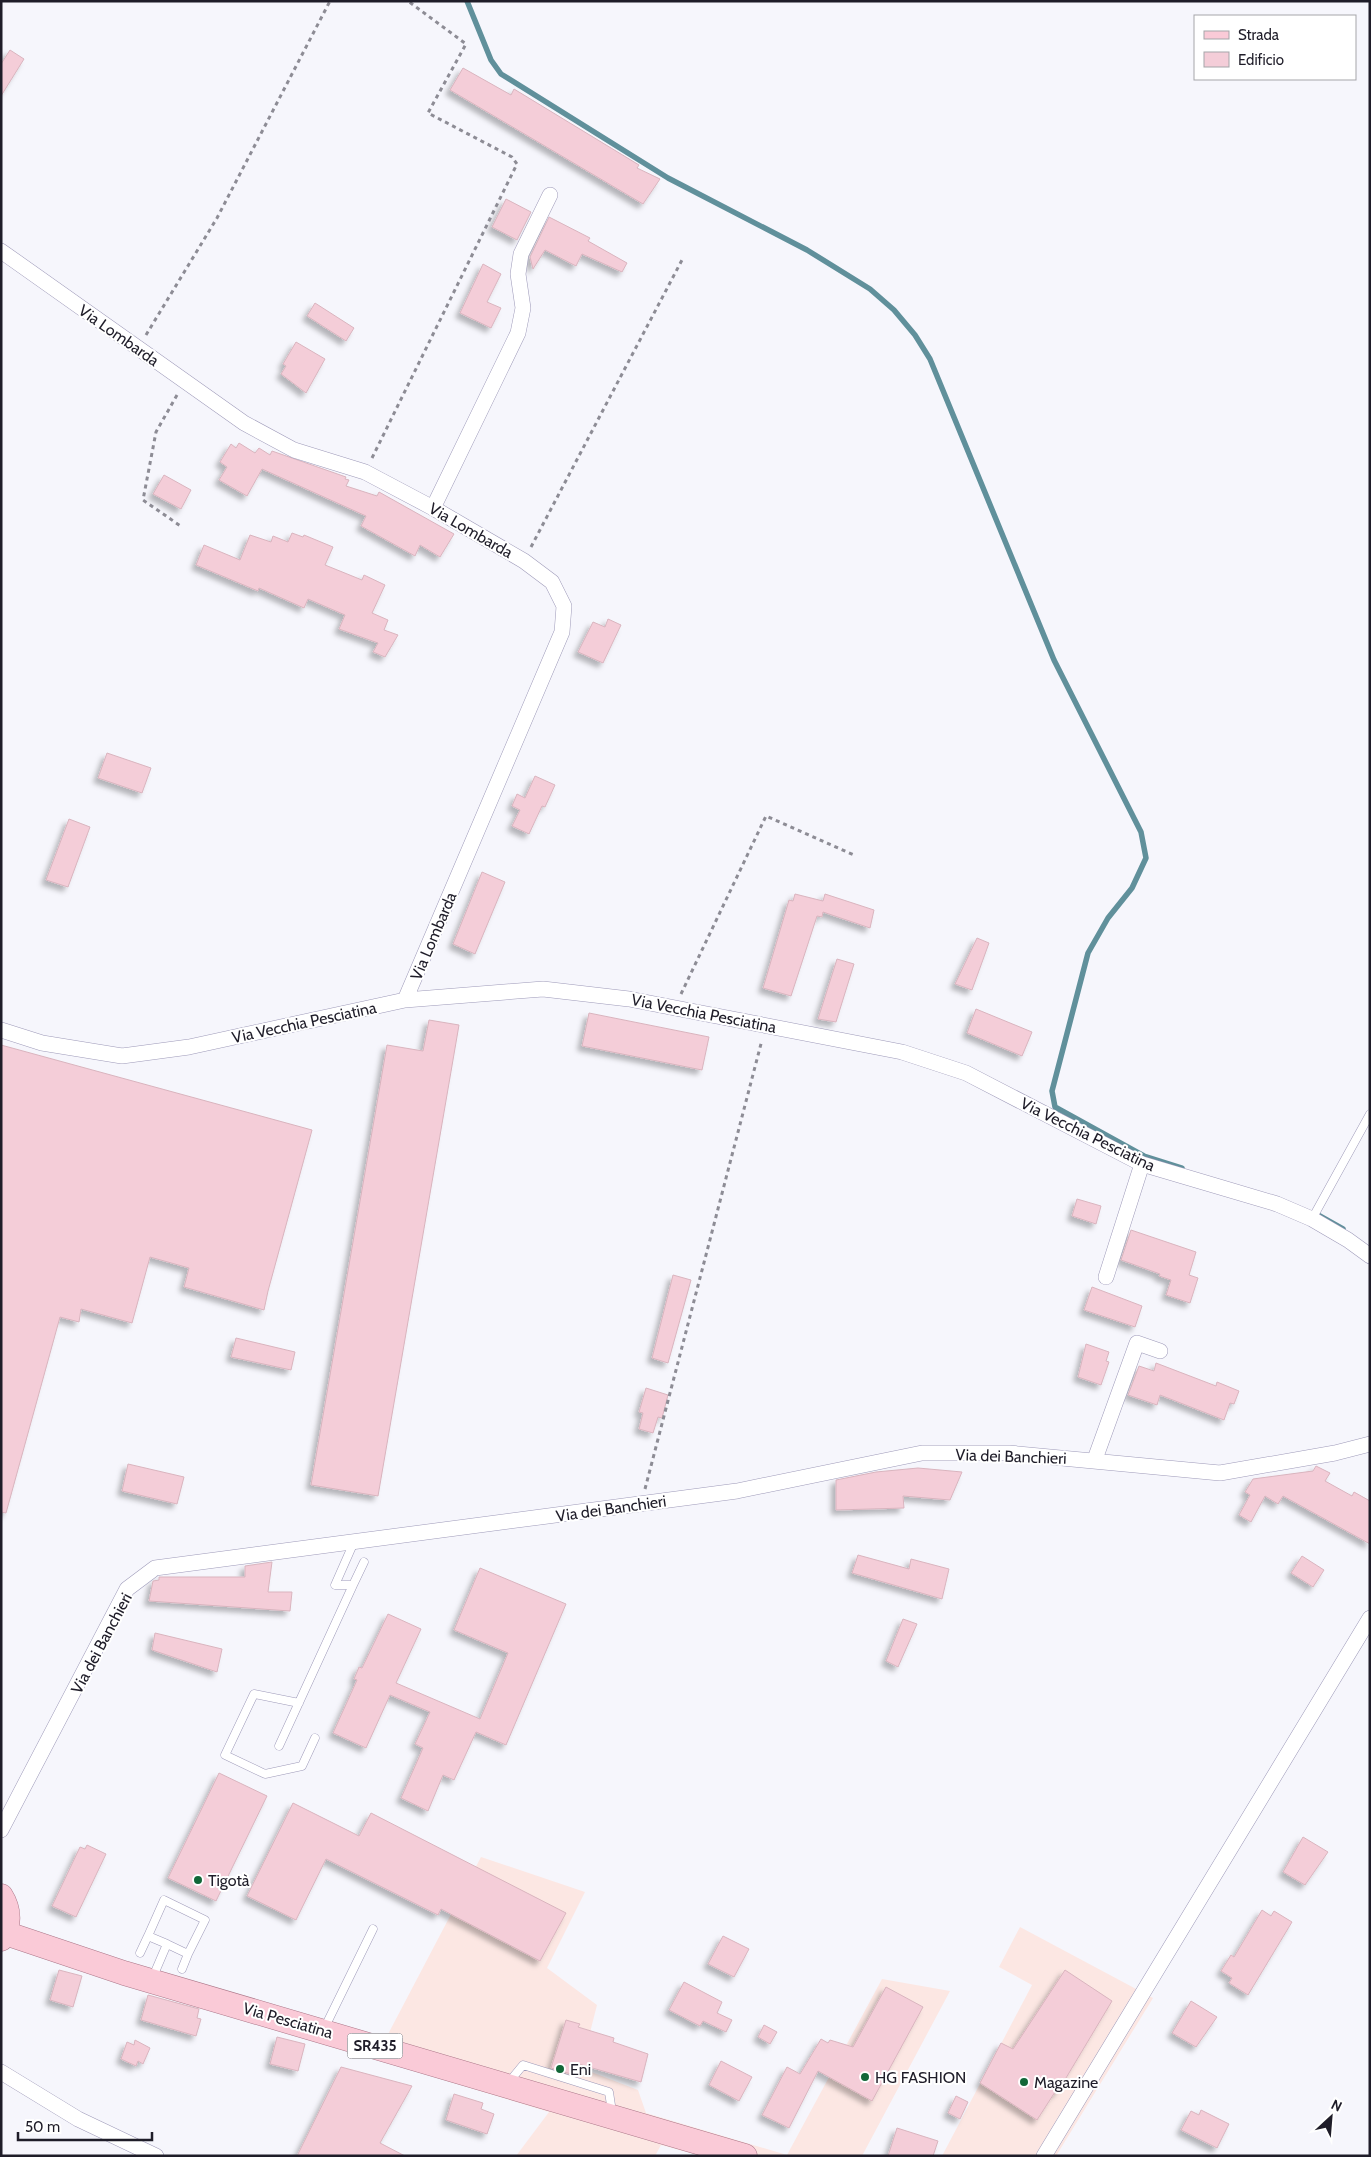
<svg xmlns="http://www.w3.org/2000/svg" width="1371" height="2157" viewBox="0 0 1371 2157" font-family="Cabin,sans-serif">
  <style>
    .commercial { fill: #fce7e3 }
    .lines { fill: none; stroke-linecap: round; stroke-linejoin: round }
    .stream { stroke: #60909b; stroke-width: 5.5 }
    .building { fill: #f4cdd8; stroke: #d9b4be; filter: url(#shadow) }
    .service-casing { stroke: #9e9ab9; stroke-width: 9 }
    .minor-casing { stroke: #9e9ab9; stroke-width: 16 }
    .primary-casing { stroke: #ab7789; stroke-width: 25 }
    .path { stroke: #8d8c95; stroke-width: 3; stroke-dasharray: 4 4; stroke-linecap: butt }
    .service { stroke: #fff; stroke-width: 8 }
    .minor { stroke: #fff; stroke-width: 15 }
    .primary { stroke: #facad7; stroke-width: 24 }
    .poi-dot { fill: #126738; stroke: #fff; stroke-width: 2 }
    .labels { text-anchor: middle; stroke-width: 4; stroke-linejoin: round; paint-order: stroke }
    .shield { fill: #fff; stroke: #626169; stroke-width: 1 }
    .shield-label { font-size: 15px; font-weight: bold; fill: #1f1d29 }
    .street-label { font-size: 16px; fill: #1f1d29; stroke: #fff }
    .poi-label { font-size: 16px; fill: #1f1d29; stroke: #fff; text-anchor: start }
  </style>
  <defs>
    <filter id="shadow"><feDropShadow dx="-4.5" dy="4.5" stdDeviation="2.5" flood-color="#0004"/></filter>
  </defs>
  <rect width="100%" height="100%" fill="#f6f6fc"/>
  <path class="commercial" d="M481,1857L585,1892L547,1968L597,2005L581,2068L638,2090L646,2113L787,2155L882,1979L950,1991L862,2156H701L661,2145L655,2156H516L549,2112L375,2059Z
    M1020,1927L1153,1998L1056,2156H942L1032,1985L999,1967Z"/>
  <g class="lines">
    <path class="stream" d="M467,1L491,60L501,74L668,178L807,250L870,289L894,310L915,335L930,359L1054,660L1141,832L1146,858L1132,888L1108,918L1088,953L1052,1091L1055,1107L1144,1156L1182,1168
      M1318,1215L1343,1229"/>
  </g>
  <path class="building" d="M10,50L24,59L1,96V64Z
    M463,68L511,95L514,89L639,165L637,168L660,179L643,204L450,90Z
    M506,199L531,212L517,240L492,227Z
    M549,217L590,238L588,241L627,263L622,272L582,254L576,266L545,250L533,269L530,257Z
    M483,264L501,274L487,302L501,308L491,328L460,313Z
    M315,303L354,328L346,341L307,316Z
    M296,342L325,359L306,393L281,374L286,366L283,364Z
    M239,443L255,453L259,448L270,455L272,451L346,477L345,479L349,480L346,486L377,496L379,492L454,534L440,557L420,545L415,556L361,526L366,516L262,469L247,496L219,480L227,467L220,462L231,444L236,448Z
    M164,475L191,490L181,509L153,494Z
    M292,533L303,537L304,535L333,547L325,565L362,580L364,575L385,585L372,613L388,620L384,630L398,635L385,657L373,652L378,643L339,629L345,615L308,599L304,608L259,588L258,591L196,565L204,545L240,560L250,535L271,542L273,536L288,542Z
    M608,619L621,625L603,663L578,652L593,622L605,627Z
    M107,753L151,768L142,793L98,778Z
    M535,776L555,785L545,807L542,806L529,834L512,826L520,810L512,806L517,794L525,798Z
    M69,819L90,827L68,887L46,880Z
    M482,872L505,882L475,954L453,944Z
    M795,894L823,901L825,894L874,910L870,928L823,912L822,917L817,916L791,996L763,988L789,900L793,901Z
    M977,938L989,943L972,990L955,984Z
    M837,959L854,964L836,1022L818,1019Z
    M976,1009L1032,1032L1022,1056L967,1033Z
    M589,1013L709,1037L702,1070L582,1046Z
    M429,1020L459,1025L378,1496L311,1485L387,1045L423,1051Z
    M1,1045L312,1130L268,1291L264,1310L184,1287L189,1268L150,1257L132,1323L81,1309L79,1322L60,1317L6,1513L1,1512Z
    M1077,1199L1101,1206L1096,1224L1072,1216Z
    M1131,1230L1196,1252L1189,1275L1198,1278L1190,1303L1166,1295L1171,1280L1159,1276L1160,1274L1121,1260Z
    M673,1275L691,1280L668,1363L652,1358Z
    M1092,1287L1142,1306L1135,1327L1084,1310Z
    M236,1338L295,1352L291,1370L231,1357Z
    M1086,1344L1109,1352L1106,1361L1109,1362L1101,1385L1078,1377Z
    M1156,1363L1216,1386L1217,1382L1239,1391L1234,1404L1230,1403L1224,1420L1160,1395L1157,1405L1128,1395L1139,1366L1154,1371Z
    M646,1388L668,1395L662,1418L658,1417L653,1433L639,1429L643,1413L639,1412Z
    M128,1464L184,1477L177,1504L122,1491Z
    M1316,1466L1330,1473L1325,1481L1352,1496L1354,1492L1370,1501V1544L1283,1496L1278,1504L1265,1496L1251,1522L1239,1515L1250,1495L1245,1492L1253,1479L1313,1471Z
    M918,1468L962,1472L950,1500L903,1496L904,1508L836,1510V1480L876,1472Z
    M858,1555L909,1569L911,1559L949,1569L942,1599L852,1573Z
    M1302,1556L1324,1570L1313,1587L1291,1573Z
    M272,1562L268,1592H292L290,1611L149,1601L153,1581L159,1580V1577H245V1566Z
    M480,1568L566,1604L506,1745L476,1732L454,1780L443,1775L428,1811L401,1798L423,1748L415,1744L430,1712L390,1695L366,1748L333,1733L357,1680L354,1679L359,1667L362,1668L388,1614L421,1629L396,1683L480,1719L508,1653L454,1630Z
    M903,1619L917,1624L898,1667L886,1661Z
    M155,1633L222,1649L217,1672L152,1650Z
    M219,1773L267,1796L216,1901L168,1878Z
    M293,1803L359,1836L371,1813L566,1913L540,1961L441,1909L438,1915L326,1859L296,1920L247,1896Z
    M1303,1837L1328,1852L1305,1885L1283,1872Z
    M87,1845L106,1854L76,1917L52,1906L80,1847L85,1849Z
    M1262,1910L1271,1916L1274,1911L1292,1922L1248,1995L1229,1983L1232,1978L1221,1971L1231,1955L1234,1957Z
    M723,1936L749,1949L734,1977L708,1964Z
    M59,1970L82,1976L73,2007L50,2000Z
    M1065,1970L1112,2001L1057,2093L1055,2092L1037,2120L980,2083L1001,2043L1013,2049Z
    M684,1982L722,2002L717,2013L732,2020L726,2032L703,2021L700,2026L669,2010Z
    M886,1987L923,2007L872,2101L818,2071L789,2128L762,2115L787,2067L800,2074L821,2039L828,2043L830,2040L853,2047Z
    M148,1995L199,2009L197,2018L201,2019L196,2036L141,2020Z
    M1191,2001L1217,2017L1196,2047L1172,2033Z
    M566,2020L580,2024L578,2027L614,2038L613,2042L648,2054L641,2082L575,2063L571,2074L551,2068Z
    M764,2025L777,2032L770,2044L758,2037Z
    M277,2037L305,2044L298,2071L270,2064Z
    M135,2040L150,2048L143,2064L138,2061L136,2066L121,2059L127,2042L134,2045Z
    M721,2061L752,2077L739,2101L709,2085Z
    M341,2067L412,2086L380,2143L405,2156H297Z
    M454,2094L483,2103L481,2109L494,2114L487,2134L446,2120Z
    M956,2096L968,2102L960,2119L948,2113Z
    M1201,2110L1229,2124L1217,2148L1181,2130L1191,2111L1199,2115Z
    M897,2128L938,2141L933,2156H888Z"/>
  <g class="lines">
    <g class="service-casing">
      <path id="service" d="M1312,1219L1370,1114
        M354,1542L335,1585H353L364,1562
        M299,1703L254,1694L225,1755L265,1774L302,1766L315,1738
        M279,1746L353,1585
        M140,1953L148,1936
        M182,1969L188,1954
        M152,1979L167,1944L188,1954L205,1920L164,1900L148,1936L167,1944
        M324,2029L373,1929
        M509,2082L523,2065L609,2092L612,2112"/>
    </g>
    <g class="minor-casing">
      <path id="minor" d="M1,251L244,423L294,450L365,472L433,508L524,561L552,582L564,606L562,632L405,1000
        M433,508L518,333L523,308L518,274L521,254L550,195
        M1,1030L42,1043L122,1056L189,1047L405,1000L543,989L629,999L902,1052L966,1073L1142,1164L1277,1204L1312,1219L1348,1240L1370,1256
        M1106,1277L1142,1164
        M1095,1459L1137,1343L1160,1351
        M1,1830L127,1589L155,1568L737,1491L922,1453H1009L1220,1473L1335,1453L1370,1444
        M1,2072L78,2119L156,2156
        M1044,2156L1370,1618"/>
    </g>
    <g class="primary-casing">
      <path id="primary" d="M1,1896C10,1910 10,1926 1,1939
        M5,1933L124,1973L745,2156"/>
    </g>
    <path class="path" d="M146,335L217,218L330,1
      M177,395L156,432L143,500L182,527
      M372,458L517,164L512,157L428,113L466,44L408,1
      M531,547L682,260
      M681,994L766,816L854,855
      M645,1489L762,1040"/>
    <use href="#service" class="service"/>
    <use href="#minor" class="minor"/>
    <use href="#primary" class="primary"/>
  </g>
  <g class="poi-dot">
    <circle cx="198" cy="1880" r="5"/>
    <circle cx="560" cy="2069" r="5"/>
    <circle cx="865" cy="2077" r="5"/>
    <circle cx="1024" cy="2082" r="5"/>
  </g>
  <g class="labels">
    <rect class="shield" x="347.5" y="2033.5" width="55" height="25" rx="4"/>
    <g class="shield-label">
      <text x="375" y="2051">SR435</text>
    </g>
    <g class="street-label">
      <text transform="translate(119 335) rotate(35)" y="6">Via Lombarda</text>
      <text transform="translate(471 530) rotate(30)" y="6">Via Lombarda</text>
      <text transform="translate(433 936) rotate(-67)" y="6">Via Lombarda</text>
      <text transform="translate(704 1013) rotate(11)" y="6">Via Vecchia Pesciatina</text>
      <text transform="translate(304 1022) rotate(-12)" y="6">Via Vecchia Pesciatina</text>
      <text transform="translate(1088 1134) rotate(26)" y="6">Via Vecchia Pesciatina</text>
      <text transform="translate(1011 1456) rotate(2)" y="6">Via dei Banchieri</text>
      <text transform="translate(611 1508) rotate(-8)" y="6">Via dei Banchieri</text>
      <text transform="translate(101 1643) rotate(-62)" y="6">Via dei Banchieri</text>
      <text transform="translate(288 2020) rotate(16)" y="6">Via Pesciatina</text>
    </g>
    <g class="poi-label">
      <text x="208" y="1886">Tigotà</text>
      <text x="570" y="2075">Eni</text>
      <text x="875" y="2083">HG FASHION</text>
      <text x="1034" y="2088">Magazine</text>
    </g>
  </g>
  <rect width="1371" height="2157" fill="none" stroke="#1f1d29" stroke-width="5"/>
  <rect x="1194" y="15" width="162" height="65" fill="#ffffff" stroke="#a5a5a9"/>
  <rect x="1204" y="31" width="25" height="8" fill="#facad7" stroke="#a5a5a9"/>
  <text x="1238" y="40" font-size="15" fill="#1f1d29">Strada</text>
  <rect x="1204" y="52" width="25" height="15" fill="#f4cdd8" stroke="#a5a5a9"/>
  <text x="1238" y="65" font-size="15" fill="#1f1d29">Edificio</text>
  <g transform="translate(1331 2117) rotate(26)" stroke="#ffffff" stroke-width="4" paint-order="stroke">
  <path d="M0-4L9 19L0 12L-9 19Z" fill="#1f1d29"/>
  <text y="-8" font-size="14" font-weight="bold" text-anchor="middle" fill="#1f1d29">N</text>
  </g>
  <path d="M18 2132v8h134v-8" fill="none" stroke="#1f1d29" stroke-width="2.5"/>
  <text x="25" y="2132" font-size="15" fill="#1f1d29" stroke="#ffffff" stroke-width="4" paint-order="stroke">50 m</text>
</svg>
